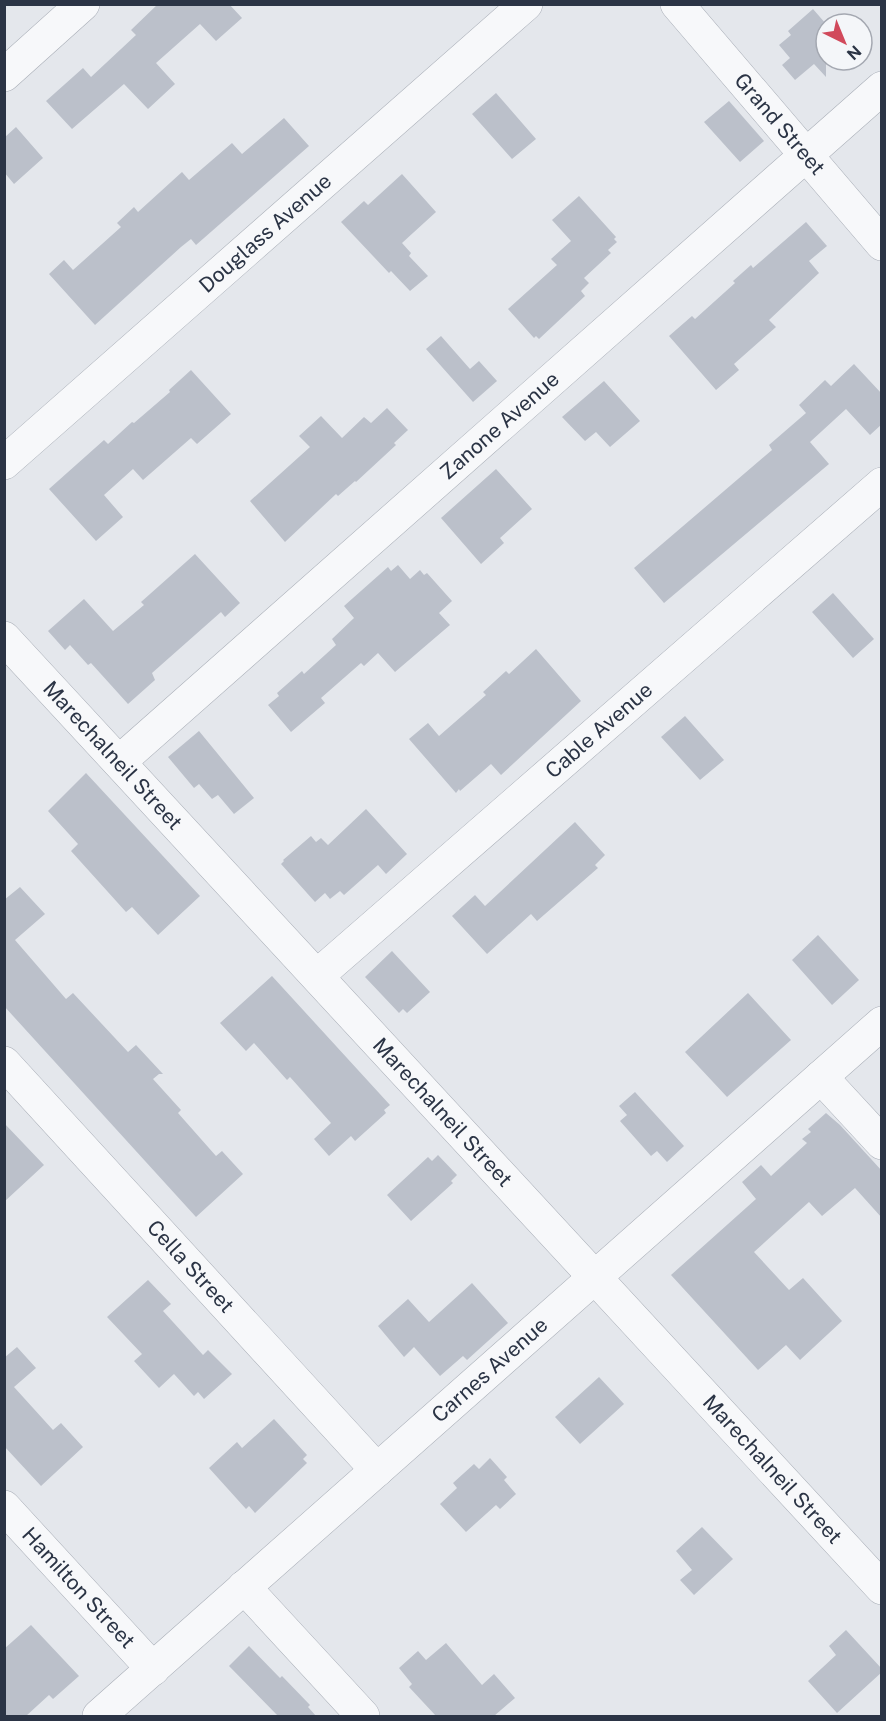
<svg xmlns="http://www.w3.org/2000/svg" width="886" height="1721" viewBox="0 0 886 1721" font-family="'Public Sans',sans-serif">
  <style>
    .building { fill: #bbc0ca }
    .lines { fill: none; stroke-linecap: round; stroke-linejoin: round }
    .minor-casing { stroke: #a9aeb7; stroke-width: 34 }
    .minor { stroke: #f7f8fa; stroke-width: 33 }
    .labels { text-anchor: middle; stroke-width: 4.5; stroke-linejoin: round; paint-order: stroke }
    .street-label { font-size: 21px; fill: #2b3445; stroke: #f4f6f9 }
  </style>
  <rect width="100%" height="100%" fill="#e4e7ec"/>
  <path class="building" d="M158,4H229L242,18L216,41L200,24L156,63L175,84L148,109L124,84L72,129L46,101L83,68L91,77L136,35L131,30Z
    M813,9L826,24V77L814,64L795,80L782,65L790,58L779,45L791,35L788,31Z
    M496,93L536,139L512,159L472,114Z
    M729,101L764,141L740,162L704,122Z
    M284,118L309,146L196,245L191,239L181,247L95,325L49,274L64,260L73,270L121,227L117,223L134,207L138,212L182,172L189,180L232,143L242,154Z
    M16,127L43,158L14,184L4,172V138Z
    M402,174L436,212L402,243L411,253L409,256L428,276L410,291L391,271L389,273L341,222L364,201L368,205Z
    M579,196L616,237L614,239L617,242L608,250L611,253L584,278L589,283L581,291L585,296L539,339L536,336L534,338L508,309L557,265L551,259L571,241L552,220Z
    M806,222L827,246L809,261L819,273L769,320L776,327L734,364L739,370L716,390L669,336L692,316L695,319L735,283L733,281L751,265L753,268Z
    M441,336L470,369L479,361L497,381L473,402L426,349Z
    M854,364L882,394V424L870,435L846,409L810,442L829,464L664,603L634,568L772,450L769,445L806,413L799,405L825,380L831,386Z
    M191,370L231,414L197,444L191,438L143,480L133,469L104,495L123,517L96,541L49,489L104,440L108,444L132,422L134,423L170,392L169,390Z
    M604,381L640,421L610,447L596,432L585,441L562,417Z
    M387,408L408,430L394,443L396,445L356,482L355,481L338,496L336,494L285,542L250,501L310,447L299,436L321,416L342,438L364,417L371,423Z
    M496,469L532,509L500,538L504,543L481,564L441,518Z
    M195,554L240,603L225,617L221,612L152,673L155,680L128,704L91,663L88,665L70,645L65,650L48,631L84,599L113,631L144,605L141,602Z
    M398,565L410,579L420,570L424,575L427,573L452,601L439,613L450,625L395,672L378,653L364,666L361,663L321,698L325,703L291,732L268,705L279,696L277,693L302,671L304,674L336,645L332,639L354,618L344,606L388,567L391,571Z
    M833,593L874,639L853,658L812,612Z
    M536,649L581,701L501,775L491,764L460,791L459,789L456,793L409,739L428,723L439,736L486,695L483,692L506,671L509,674Z
    M685,716L724,760L700,780L661,737Z
    M199,731L254,798L234,814L218,795L212,799L199,784L194,788L168,757Z
    M86,773L200,896L158,935L132,907L126,912L71,851L78,844L48,811Z
    M366,809L407,854L386,874L378,865L344,895L340,891L330,899L325,893L315,902L281,864L284,861L283,860L311,836L316,842L321,838L328,845Z
    M575,822L605,855L595,865L598,868L537,921L531,914L487,954L452,916L475,895L485,906Z
    M20,887L45,914L15,940L66,999L73,993L128,1052L136,1045L163,1074H159L153,1079L181,1110L178,1113L216,1156L222,1151L243,1174L196,1217L4,1006V900Z
    M818,935L859,980L832,1005L792,960Z
    M392,951L430,992L407,1013L403,1009L399,1013L365,977Z
    M272,976L390,1105L384,1110L386,1113L355,1141L351,1136L329,1156L314,1139L331,1123L290,1077L287,1080L254,1043L246,1051L220,1023Z
    M748,993L791,1040L727,1097L685,1052Z
    M635,1092L684,1146L667,1162L657,1151L651,1156L620,1121L627,1115L619,1106Z
    M826,1113L840,1125L882,1171V1218L855,1188L822,1216L809,1202L754,1252L789,1290L803,1278L842,1321L800,1360L786,1345L758,1370L671,1275L756,1199L742,1182L761,1165L771,1176L807,1143L802,1139L811,1132L808,1129Z
    M4,1123L44,1165L4,1202Z
    M438,1155L457,1175L451,1181L453,1183L411,1221L387,1195L428,1157L432,1161Z
    M148,1280L171,1304L163,1311L203,1355L208,1350L232,1374L204,1399L198,1392L194,1396L174,1374L159,1388L134,1361L142,1354L107,1317Z
    M472,1283L508,1323L467,1360L463,1356L440,1376L414,1347L404,1357L378,1326L408,1299L429,1322Z
    M17,1347L36,1368L14,1387L53,1430L61,1423L83,1447L41,1486L4,1446V1358Z
    M599,1377L624,1404L580,1444L555,1417Z
    M274,1419L307,1455L303,1459L307,1463L255,1513L249,1506L246,1509L209,1468L237,1442L242,1448Z
    M490,1458L507,1477L504,1480L516,1494L500,1509L496,1505L466,1532L440,1504L457,1488L453,1483L474,1464L479,1469Z
    M702,1527L733,1559L694,1595L680,1580L692,1570L676,1551Z
    M31,1625L79,1676L53,1699L49,1695L26,1716H4V1649Z
    M846,1630L882,1669V1672L837,1713L808,1681L836,1655L829,1646Z
    M446,1643L482,1685L494,1674L515,1698L494,1716H436L409,1687L412,1684L399,1668L418,1651L426,1660Z
    M249,1646L280,1678L282,1676L310,1705L308,1707L316,1716H278L229,1666Z"/>
  <g class="lines">
    <g class="minor-casing">
      <g id="minor">
        <path id="s1" d="M677,4L882,244"/>
        <path d="M4,75L83,4"/>
        <path id="s2" d="M4,463L526,4"/>
        <path id="s3" d="M4,638L882,1588"/>
        <path id="s4" d="M119,762L882,88"/>
        <path id="s5" d="M317,976L882,484"/>
        <path id="s6" d="M4,1063L377,1470"/>
        <path d="M821,1077L882,1143"/>
        <path id="s7" d="M4,1507L153,1669"/>
        <path d="M244,1587L363,1716"/>
        <path id="s8" d="M99,1716L882,1023"/>
      </g>
    </g>
    <use href="#minor" class="minor"/>
  </g>
  <g class="labels">
    <g class="street-label">
      <text dy="7" stroke="none"><textPath href="#s1" startOffset="158">Grand Street</textPath></text>
      <text dy="7" stroke="none"><textPath href="#s2" startOffset="348">Douglass Avenue</textPath></text>
      <text dy="7" stroke="none"><textPath href="#s4" startOffset="508">Zanone Avenue</textPath></text>
      <text dy="7" stroke="none"><textPath href="#s5" startOffset="374">Cable Avenue</textPath></text>
      <text dy="7" stroke="none"><textPath href="#s3" startOffset="160">Marechalneil Street</textPath></text>
      <text dy="7" stroke="none"><textPath href="#s3" startOffset="646">Marechalneil Street</textPath></text>
      <text dy="7" stroke="none"><textPath href="#s6" startOffset="276">Cella Street</textPath></text>
      <text dy="7" stroke="none"><textPath href="#s8" startOffset="522">Carnes Avenue</textPath></text>
      <text dy="7" stroke="none"><textPath href="#s3" startOffset="1132">Marechalneil Street</textPath></text>
      <text dy="7" stroke="none"><textPath href="#s7" startOffset="110">Hamilton Street</textPath></text>
    </g>
  </g>
  <rect width="886" height="1721" fill="none" stroke="#2b3445" stroke-width="12"/>
  <g transform="translate(844 42) rotate(137)"><circle r="28" fill="#f4f6f9" stroke="#a4a8b1" stroke-width="1.5"/>
  <path d="M0-4.5L10 22L0 15L-10 22Z" fill="#d1495b"/>
  <text y="-9" font-size="16" font-weight="bold" text-anchor="middle" fill="#2b3445">N</text>
  </g>
</svg>
